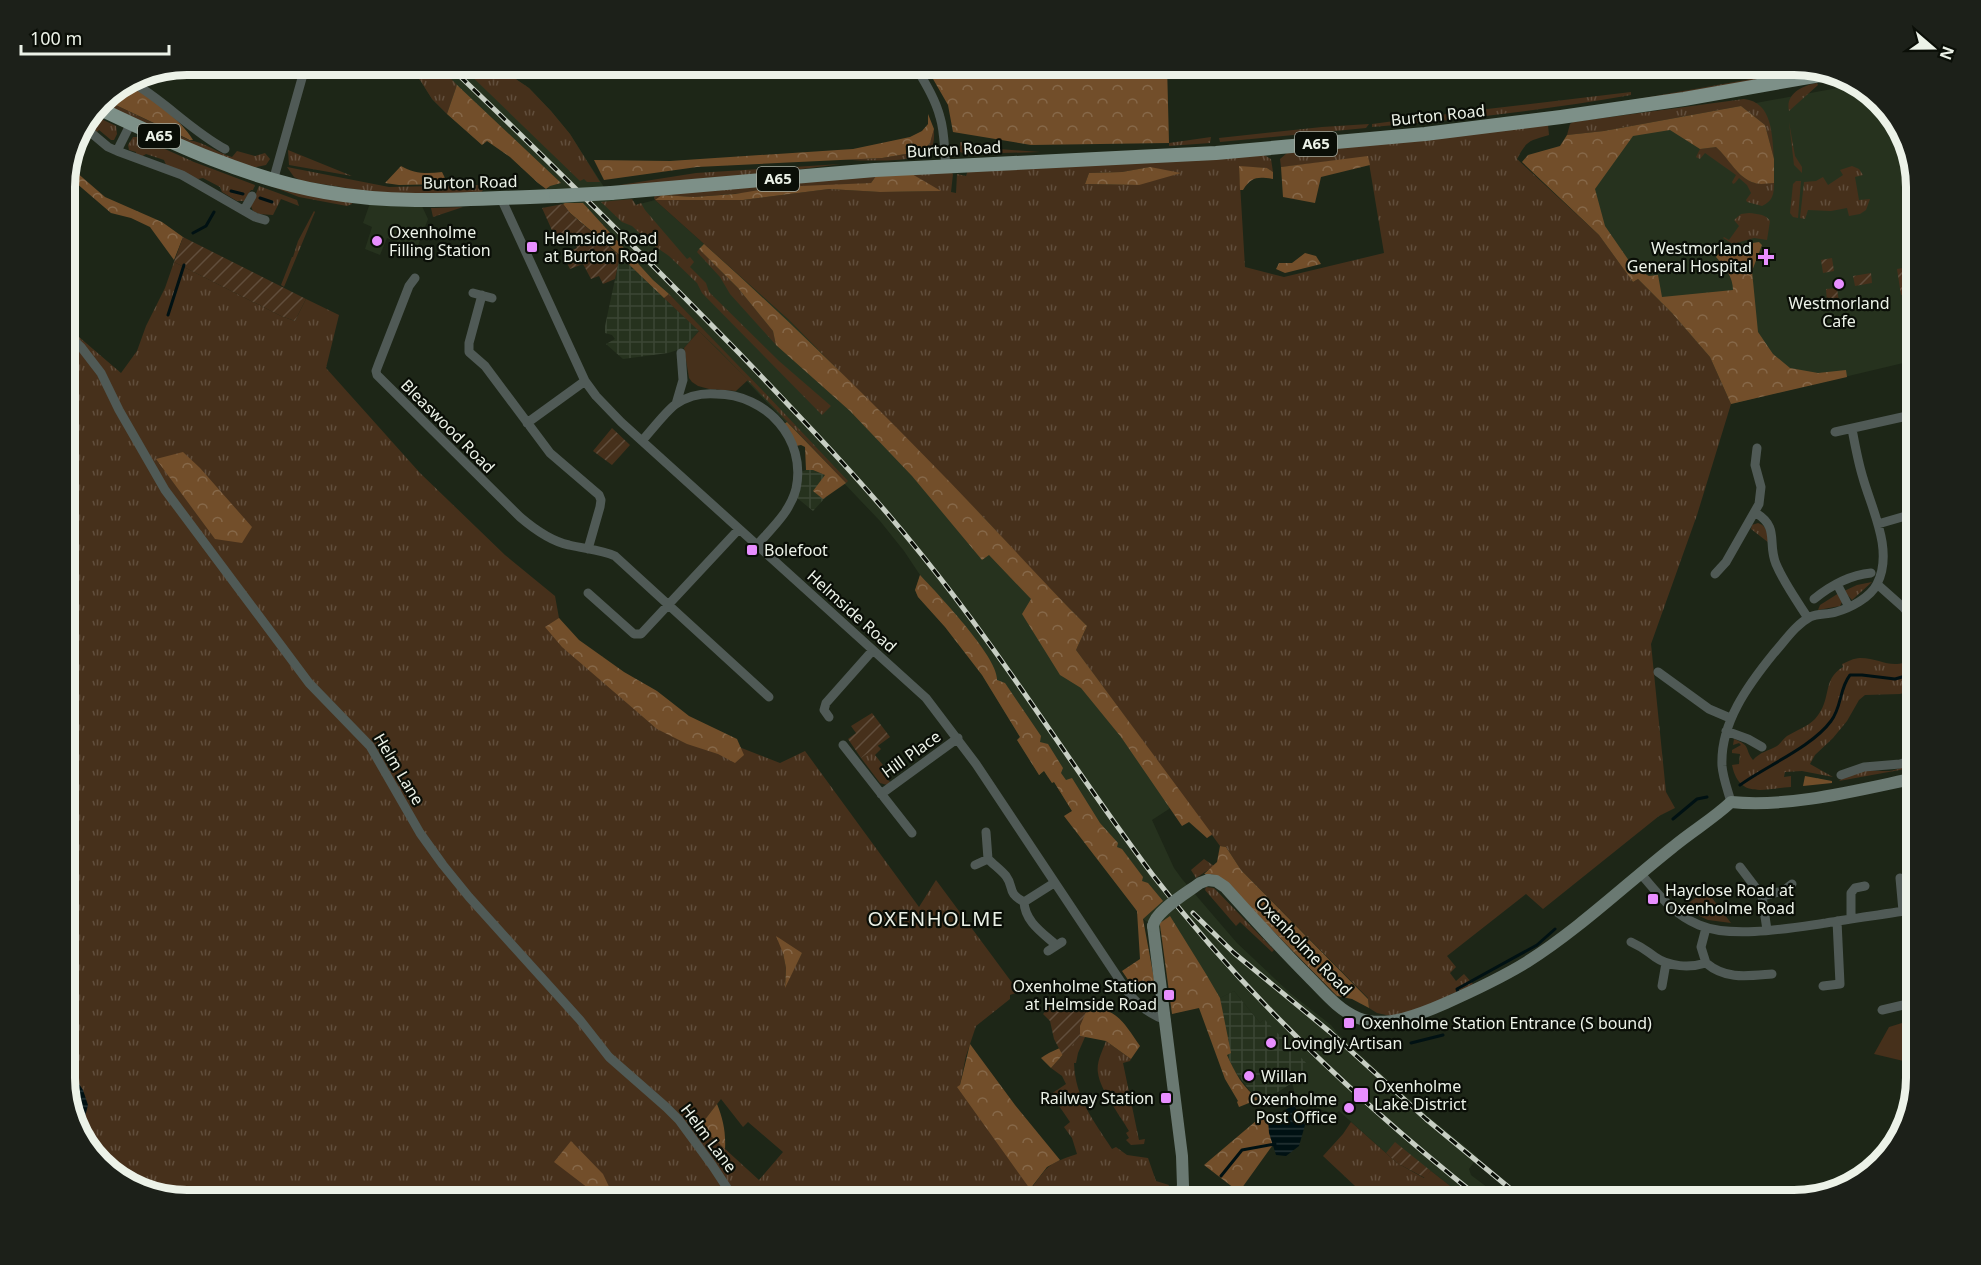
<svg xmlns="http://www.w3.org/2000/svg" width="1981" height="1265" viewBox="0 0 1981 1265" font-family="'Noto Sans',sans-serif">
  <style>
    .built { fill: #26321e }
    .industrial { fill: url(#industrial-grid) }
    .grass { fill: url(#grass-tufts); fill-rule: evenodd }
    .forest { fill: url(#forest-crowns) }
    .park { fill: #46301b }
    .garden { fill: url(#garden-furrows) }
    .water { fill: url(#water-rules) }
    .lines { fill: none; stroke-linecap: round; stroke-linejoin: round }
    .stream { stroke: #001113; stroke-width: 3 }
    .minor { stroke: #505a56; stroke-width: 9 }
    .secondary { stroke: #6a7972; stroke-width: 12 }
    .primary { stroke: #7d9088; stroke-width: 14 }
    .rail-casing { stroke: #c7cec3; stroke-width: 5 }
    .rail { stroke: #0a0e07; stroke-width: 3; stroke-dasharray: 9; stroke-linecap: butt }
    .secondary-bridge { stroke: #6a7972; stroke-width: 12 }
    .primary-bridge { stroke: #7d9088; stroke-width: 14 }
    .poi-dot { fill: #e88eff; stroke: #0a0e07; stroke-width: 2 }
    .labels { text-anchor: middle; stroke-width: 4.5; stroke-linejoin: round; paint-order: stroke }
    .shield { fill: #0a0e07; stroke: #a8aea4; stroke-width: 1.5 }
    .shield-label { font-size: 15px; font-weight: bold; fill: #ecf2e8 }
    .street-label { font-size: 16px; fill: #ecf2e8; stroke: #0a0e07 }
    .poi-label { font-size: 16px; fill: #ecf2e8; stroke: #0a0e07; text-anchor: start }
    .quarter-label { font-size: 20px; letter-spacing: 1.5px; fill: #ecf2e8; stroke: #0a0e07 }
    .rim { fill: none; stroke: #ecf2e8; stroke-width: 8 }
  </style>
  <defs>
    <pattern id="industrial-grid" width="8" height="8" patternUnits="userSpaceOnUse" patternTransform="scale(1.5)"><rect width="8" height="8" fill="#26321e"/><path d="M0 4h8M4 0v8" fill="none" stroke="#3b4634"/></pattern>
    <pattern id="grass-tufts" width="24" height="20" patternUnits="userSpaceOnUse" patternTransform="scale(1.5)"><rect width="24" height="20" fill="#46301b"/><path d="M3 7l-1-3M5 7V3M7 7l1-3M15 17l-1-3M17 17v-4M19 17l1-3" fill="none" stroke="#614e3c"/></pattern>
    <pattern id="forest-crowns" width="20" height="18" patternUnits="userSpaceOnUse" patternTransform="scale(1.5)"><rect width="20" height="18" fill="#724e2a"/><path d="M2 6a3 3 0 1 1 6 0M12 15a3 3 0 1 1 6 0" fill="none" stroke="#866849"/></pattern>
    <pattern id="garden-furrows" width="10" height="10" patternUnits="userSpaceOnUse" patternTransform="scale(1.5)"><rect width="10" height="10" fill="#46301b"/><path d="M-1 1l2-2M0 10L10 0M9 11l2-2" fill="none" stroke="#614e3c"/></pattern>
    <pattern id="water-rules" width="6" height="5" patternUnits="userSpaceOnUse" patternTransform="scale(1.5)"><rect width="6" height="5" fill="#001113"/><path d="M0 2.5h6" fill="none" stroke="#253435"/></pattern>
  </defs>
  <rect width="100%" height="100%" fill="#1d2617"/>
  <path class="built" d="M403,65H495L529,88L551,111L570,134L604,187L619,199H632L636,205L655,200L789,320L987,521L1180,792L1169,809L1152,820L1174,868L1182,879L1237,943L1290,993L1331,1025L1339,1035L1424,1113L1478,1157L1469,1169L1471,1175L1504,1200H1468L1431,1171L1397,1163L1339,1111L1335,1114L1322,1110L1296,1098L1292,1083L1307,1073L1263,1020L1260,1023L1234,991L1199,1009L1198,1007L1172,1014L1162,932L1143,919L1064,816L1072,811L1054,782L1052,783L1044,771L1039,775L1017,740L1020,737L982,675L945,627L918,597L915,590L920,575L904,551L880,521L699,331L615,251L570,213L551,190L538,183L510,157L487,141L482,145L447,114L432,99L420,80Z
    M1859,84L1862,85L1900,126L1916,186V360L1731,404L1710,357L1599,235L1588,187L1604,131Z
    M370,203L422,206L428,219L416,251L387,238L380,255L365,249L372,227L363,223Z"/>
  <path class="industrial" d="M620,256L699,331L684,348L668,353L623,359L606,344L615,339L612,335L605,333V326Z
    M806,470H813L825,475L836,486L813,511L796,497L801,472Z
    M1234,991L1260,1023L1264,1019L1310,1067L1307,1073L1278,1092L1259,1099L1253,1095L1233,1069L1227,1054L1220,998Z"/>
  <path class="grass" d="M403,65H438L457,85L447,114L432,99L420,80Z
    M460,65H495L529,88L551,111L570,134L600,182H587L584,179L580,181Z
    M1809,69L1813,70L1639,100L1638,99Z
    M1817,83L1818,85L1789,111C1785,94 1803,85 1817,83Z
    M1631,92V95C1545,110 1459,120 1372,127V124L1470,111Z
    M103,99L189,140C204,142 218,153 232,157L237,151L255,156L265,153L270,159L266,165L251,168L227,160L99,102Z
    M1744,99C1773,102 1772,136 1774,159L1765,125L1741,106L1604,131L1567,135L1570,124L1573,122Z
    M91,114L116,126L117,134L114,140H111L99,130L97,132L85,123Z
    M1789,122L1795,156L1802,167V173L1794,165Z
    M1369,124L1366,128L1220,142L1219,138L1322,127Z
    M1548,125L1549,135C1529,141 1527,140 1517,159L1599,235L1633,282L1638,279L1672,313L1710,357L1731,404L1697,515L1651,644L1666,792L1675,808L1659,816L1543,909L1526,894L1447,956L1456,967L1450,973L1456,981L1464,974L1473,984L1458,992L1451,994L1436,1004L1400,1015H1386L1377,1013L1369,1008L1368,998L1241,870L1226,847L1220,846L1212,835L1207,838L1201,831L1180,792L1076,650L1087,626L1040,579L987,521L789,320L655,200L654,198L655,195L876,176L871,183L694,197L662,195L657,200H743L829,189L880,192L939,191L912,174L951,172L953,174L951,192L956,193L957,174L966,176L968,170L1264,155L1271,159L1273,172L1267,168L1239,167L1245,267L1284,277L1384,253L1368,157L1281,167L1280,159L1287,153ZM1150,167L1139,185L1085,184L1089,173L1122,172Z
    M934,129C934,137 935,144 929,151C917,164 860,160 842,160L882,158L923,151L930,143Z
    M133,137H138L194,162L255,185L253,190H251L244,201H237L222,192L220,187L203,178L198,179L166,165L164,160L146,154L141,157L135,155L136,152L129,150L128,145Z
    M1211,137L1210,143L1169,146V143Z
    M960,142L999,149L1040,152L965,154L960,152Z
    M1716,147C1729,157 1737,178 1755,183C1760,184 1769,183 1774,183C1774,194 1773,201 1762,206L1747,202L1746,200L1751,193L1747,185L1739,178L1735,183L1733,184L1732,182L1736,175L1705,153L1700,159L1696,157L1700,149Z
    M288,150L352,176L289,165Z
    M841,164L745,176L620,187V185L696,173Z
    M1852,166L1859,169L1863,175L1855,177L1859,200L1870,199L1866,210L1860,214L1849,216L1847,208L1831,211L1808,210L1805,219L1800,218L1804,182L1816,181L1823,177L1828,185L1843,175L1840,170Z
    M287,167L389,187L481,185L483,190L480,194H386L302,181L294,177Z
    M1796,181H1801L1798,218L1793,217L1790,213L1793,184Z
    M268,185L352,203V204L347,206L299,197Z
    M259,186L297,200L299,206L281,199L273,215L259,214L253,211L251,206Z
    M632,199L636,205L641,203L645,210L687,259L690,257L694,262L690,267L706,283L709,292L779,361L831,406L822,415L702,293L697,283L669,256L650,243L632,226L622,222L601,202Z
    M463,207L433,217L431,208H435Z
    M314,211L315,212L284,287L281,285L292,257H293L298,241Z
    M1749,213C1757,214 1766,214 1770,221L1767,240L1754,238L1733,244L1723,238L1724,237L1729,240L1739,226L1734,220L1741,214Z
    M699,249L738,288L773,331L776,345L730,294L720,277L697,252Z
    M174,262L281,316L295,321L306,299L339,315L326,368L420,473L505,555L555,596L559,618L578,644L613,674L739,747L780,763L805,751L919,907L936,880L1019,992L1010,995V999L976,1026L966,1056L960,1085L1031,1189C1049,1164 1048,1164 1077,1154L1072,1138L1064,1127L1070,1122L1051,1094L1066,1084L1062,1076L1051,1068L1080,1036L1085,1037L1078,1053L1076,1063H1074C1075,1098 1094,1121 1112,1149L1116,1147L1127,1155L1148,1158L1156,1181L1169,1185L1163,1200H1039L1030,1190L1021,1200H187L119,1180L81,1140L65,1086V325L121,373L137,351L146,326L165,288ZM783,953H802L785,986L786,968ZM721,1099L743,1127L748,1122L783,1152L759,1180L700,1126Z
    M669,294L766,394L848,481L846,483L719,350L664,298Z
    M1758,523C1768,526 1767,535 1769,543L1751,529L1752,525Z
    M1872,582L1852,600L1844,591L1857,585Z
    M1839,593L1842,602L1840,606L1818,610L1820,605Z
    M1916,656V689L1900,694L1865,695L1859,700L1847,721L1833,738L1815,755L1810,764L1833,777L1802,771L1785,772L1784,777L1791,776V787C1763,789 1739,799 1732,765L1739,764L1740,754L1732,753V750L1741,745L1739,743L1733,745L1734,739C1752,746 1744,749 1753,760C1760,752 1768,751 1777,746C1781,743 1783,739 1787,736C1797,730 1807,727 1815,719C1833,699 1821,680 1843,667L1842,664C1847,662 1854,658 1860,658C1883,658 1893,673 1916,656Z
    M877,745L881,749L875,755L883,765L880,767L890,782L887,785L880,783L861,758Z
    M1916,762V767L1839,781C1852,768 1873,771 1889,771C1898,770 1908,765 1916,762Z
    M1204,859L1214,866L1196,878L1191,870Z
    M1206,887L1214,888L1274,950L1272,952L1240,922L1236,926L1205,890Z
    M1106,1041L1131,1059L1130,1061L1123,1063L1139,1140L1145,1139L1144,1144L1131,1145L1126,1140L1129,1138L1126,1133L1129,1131C1120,1115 1100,1090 1098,1073C1096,1062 1103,1050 1106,1041Z
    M1351,1122L1397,1163L1424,1178L1431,1171L1468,1200H1370L1323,1156L1343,1134Z"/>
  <path class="forest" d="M925,65H1167L1169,143L1031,145L953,132L948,105Z
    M125,83C147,94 181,119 193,140H190L103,99Z
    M457,85L561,183L550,186L546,189L538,183L510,157L487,141L482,145L447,114Z
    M1741,106L1765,125L1774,159V183C1769,183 1760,185 1755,183C1737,178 1729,158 1716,147L1700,149L1670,130L1633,136L1595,189L1605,226L1634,268L1649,276L1658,275L1662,297L1733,290C1733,277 1725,267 1716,257L1726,244L1734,246L1759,242L1762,245L1752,271L1758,332L1773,354L1790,368L1818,373L1846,370L1847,377L1731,404L1710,357L1672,313L1638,279L1633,282L1599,235L1522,162L1528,155L1560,146L1567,135L1604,131Z
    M928,114L934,129L930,143L923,151L882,158L697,167L604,180L594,160L670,161L853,149L910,137L922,131L928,124Z
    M1368,156L1370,165L1321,177L1315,203L1283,197L1281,167Z
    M68,165L105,197L162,222L183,237L174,260L150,227L131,218L111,213L68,176L65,177Z
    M401,166C414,174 427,174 442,172L448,184L399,185L385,183Z
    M1239,166L1267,168L1273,172V179C1258,177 1252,176 1243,190H1240Z
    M1150,167L1181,173L1139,185L1085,184L1089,173L1122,172Z
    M912,174L941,191L880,192L829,189L743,200H655L662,195L694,197L735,194L778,187L871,183L876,176Z
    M565,203H583L653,280L669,294L664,298L615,251L570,213L563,204Z
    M704,244C802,332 896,425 987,521C1020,556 1053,592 1087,626L1076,650L1212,834L1207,838L1189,822L1182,826L1121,737L1081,688L1060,675L1022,614L1031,599L989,555L982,560L912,476L850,411L776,345L773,331L738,288L699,249Z
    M1305,253L1316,256L1321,264L1285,273L1276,269L1279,263H1292Z
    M787,422L846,483L823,499L813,491L825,475L813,470H806L805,447L801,445L796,446L784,424Z
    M183,452L200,468L252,527L242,543L215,539L156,459Z
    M920,575C936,592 999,658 997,680L1005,683L1041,736L1040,742L1048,744L1063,768L1061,773L1066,780L1072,778L1100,823L1118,843L1117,847L1122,849L1143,877L1142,881L1148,883L1163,901L1143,919L1155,984L1144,988L1137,993L1122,971L1140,959L1137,911L1064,816L1072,811L1054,782L1052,783L1044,771L1039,775L1017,740L1020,737L982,675L945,627L918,597L915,590Z
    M559,618L579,640L624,672L657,691L689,716L737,739L744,755L735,763L718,754L687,744L657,729L562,647L545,627Z
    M1805,776L1832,781V783L1803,786Z
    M1220,846L1226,847L1241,870L1368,999L1369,1008L1352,999L1337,996L1222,879L1216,875L1204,874L1217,862Z
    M1170,916L1206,974L1220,998L1231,1053L1227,1055C1234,1071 1244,1090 1259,1099L1239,1107L1237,1102L1238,1101L1225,1079L1199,1008L1172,1014L1160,925V923Z
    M776,936L802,953L785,988L786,968L783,953Z
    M1089,1005C1118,1010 1124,1023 1140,1046L1131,1059L1106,1041L1080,1036L1079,1026Z
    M1076,1040L1051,1068L1041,1058C1052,1050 1064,1047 1076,1040Z
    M970,1044L1015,1105L1060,1160L1047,1167L1030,1189L957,1087L960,1085Z
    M717,1104C723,1119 726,1132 725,1149L700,1126Z
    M1263,1115L1280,1135L1239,1192L1204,1165Z
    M571,1141L603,1174L612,1193L604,1197L588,1188L554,1162Z"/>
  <path class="park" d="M699,331L748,380L736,391L709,389L698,386L692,382L689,378L684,348Z
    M1706,890L1731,923L1708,920L1682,908Z
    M1916,1012V1064L1874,1054L1889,1027L1902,1023L1903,1013Z"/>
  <path class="garden" d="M1904,139L1916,186V204H1914Z
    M563,204L570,213L620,256L615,279L603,284L599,276L591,279L583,264L570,269L566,261L573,258L570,251L577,248L573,241L566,244L562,234L555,237L542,208Z
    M183,237L306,299L295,321L281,316L174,262Z
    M1832,258L1834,271L1823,273L1821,260Z
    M1903,268L1908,294L1901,295L1897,269Z
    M1871,273L1872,283L1855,286L1853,276Z
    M1837,288L1839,302L1827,304L1826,289Z
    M612,428L630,445L612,465L593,451Z
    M872,713L890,737L861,758L848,739L856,733L851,726Z
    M1081,1003L1089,1005L1080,1026V1036L1063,1056L1054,1039L1050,1021L1043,1014L1049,1007Z
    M1395,1142L1431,1171L1425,1178L1397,1163L1386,1153Z"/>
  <path class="water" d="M65,1062L83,1090L88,1105L83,1125L78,1130L65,1086Z
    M1294,1105L1305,1125L1299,1146L1286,1156L1276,1155L1269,1133L1268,1120Z"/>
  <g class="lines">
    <path class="stream" d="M231,191L243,194
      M260,198L272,202
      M193,233L206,226L214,212
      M168,315L184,265
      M1740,785C1766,766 1812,747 1831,721C1842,707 1839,689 1850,675H1862L1895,679L1916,673
      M1673,819L1697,799L1707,797
      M1458,992L1457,989L1537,945L1555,929
      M1411,1043L1443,1035
      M1221,1176L1242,1150L1275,1144"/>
    <path class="minor" d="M914,64C924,81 935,98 940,117C945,133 944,150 946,166
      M130,81C164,100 190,130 225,149
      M83,126L108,147L117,151L182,175L255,217L265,220
      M117,151L131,123
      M273,181L306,64
      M501,198L585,381L596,396L621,422L926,698L976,764L1125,988C1136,1004 1148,1014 1166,1020
      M244,210L252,196
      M415,278L409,286L379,363L376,371L377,375L520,517C534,529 550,541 569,545C584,549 600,549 615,556L769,697
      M473,293L492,298
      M482,295L469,343V352L485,366L550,453L599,495L601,500L600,507L588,549
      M65,332L81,347L101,373L119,410L165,490L309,683L370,746L420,833L443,865L469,897L580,1020L609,1057L666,1107L679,1120L712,1165L735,1200
      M676,404L683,380L681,353
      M527,423L585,381
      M1835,432L1916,414
      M642,441C650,432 667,410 676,404C688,396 703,393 716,394C766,394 807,439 796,489C790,512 772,528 757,545
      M1756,513C1780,528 1767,542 1776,564C1784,583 1797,601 1808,618
      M1878,524L1916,513
      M1715,574L1726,562L1759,504L1761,487L1755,465L1757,448
      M1837,584L1849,607
      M1877,584L1904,608L1916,622
      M588,593L634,634H641L739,529
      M1814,599C1830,586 1850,575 1871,573
      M1658,672L1709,709L1730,718
      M829,717L824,710L826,703L873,650
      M1726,731L1748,739L1762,747
      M843,745L912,833
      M1841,775L1864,767L1900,764L1916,759
      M881,794L958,738
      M1731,802C1728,791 1723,778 1722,766C1720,723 1748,685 1774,653C1785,641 1795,625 1810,617C1818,613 1827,615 1836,612C1850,608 1870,598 1877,584C1894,551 1872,510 1863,478C1858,462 1855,445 1852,429
      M986,832L988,859C994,865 1001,870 1006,876C1015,888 1006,892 1024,902C1025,922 1043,933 1056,945
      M975,865L988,859
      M1740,867L1762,896L1767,930
      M1641,874C1659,895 1673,914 1699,925C1732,939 1791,928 1826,923C1856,918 1886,914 1916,909
      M1900,878L1903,911
      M1762,896L1783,891L1792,884
      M1024,902L1054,883
      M1851,919V893L1855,888L1865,886
      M1631,942C1644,948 1645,950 1655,957C1669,967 1690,968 1706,963C1726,980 1748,976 1772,974
      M1048,951L1062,942
      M1706,963L1701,947L1706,928
      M1662,986L1666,963
      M1823,986L1840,984L1837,921
      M1882,1010L1916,1002"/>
    <path class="secondary" d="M1208,880L1216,881L1225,887C1253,918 1280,948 1309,977C1324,992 1338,1010 1358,1018C1385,1029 1421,1014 1446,1003C1473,991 1501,978 1527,962C1579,929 1625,885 1673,847C1692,831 1713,819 1731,802C1790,808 1858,790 1916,778
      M1153,926L1182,1156L1183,1186L1178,1200"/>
    <path class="primary" d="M96,107C170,142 244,178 325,192C402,206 479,198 556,196
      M611,193L875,170L1216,153L1425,134L1561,117L1684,99L1826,74"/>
    <g class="rail-casing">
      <path id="rail" d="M447,64C546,158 643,255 739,353C802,419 864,483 921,554C1004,656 1073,769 1152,874C1247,998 1361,1104 1482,1200
        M1193,913L1234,953L1330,1032L1426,1119L1524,1200"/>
    </g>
    <use href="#rail" class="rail"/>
    <path class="secondary-bridge" d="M1153,926C1155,911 1188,892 1200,883L1208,880"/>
    <path class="primary-bridge" d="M556,196L611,193"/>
  </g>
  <g class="poi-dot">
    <circle cx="377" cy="241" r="6"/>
    <rect x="526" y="241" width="12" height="12" rx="3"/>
    <path d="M1763 248h6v6h6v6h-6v6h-6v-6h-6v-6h6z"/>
    <circle cx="1839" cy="284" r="6"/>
    <rect x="746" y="544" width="12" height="12" rx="3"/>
    <rect x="1647" y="893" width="12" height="12" rx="3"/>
    <rect x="1163" y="989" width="12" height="12" rx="3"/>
    <rect x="1343" y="1017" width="12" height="12" rx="3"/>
    <circle cx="1271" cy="1043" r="6"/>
    <circle cx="1249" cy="1076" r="6"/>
    <rect x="1353" y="1087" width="16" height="16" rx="3"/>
    <rect x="1160" y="1092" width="12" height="12" rx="3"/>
    <circle cx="1349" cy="1108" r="6"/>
  </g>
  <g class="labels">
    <g class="shield">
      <rect x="138" y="124" width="42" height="24" rx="4.5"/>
      <rect x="1295" y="132" width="42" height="24" rx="4.5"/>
      <rect x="757" y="167" width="42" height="24" rx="4.5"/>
    </g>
    <g class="shield-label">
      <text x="159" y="141">A65</text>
      <text x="1316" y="149">A65</text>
      <text x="778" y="184">A65</text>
    </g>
    <g class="street-label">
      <text transform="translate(1438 115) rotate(-6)" y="6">Burton Road</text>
      <text transform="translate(954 149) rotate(-3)" y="6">Burton Road</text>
      <text transform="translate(470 182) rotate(-1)" y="6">Burton Road</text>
      <text transform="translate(448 426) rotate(45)" y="6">Bleaswood Road</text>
      <text transform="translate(852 611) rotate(42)" y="6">Helmside Road</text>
      <text transform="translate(911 754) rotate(-36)" y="6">Hill Place</text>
      <text transform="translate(399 769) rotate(59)" y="6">Helm Lane</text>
      <text transform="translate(1304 946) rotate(46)" y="6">Oxenholme Road</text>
      <text transform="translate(709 1138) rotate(53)" y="6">Helm Lane</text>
    </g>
    <g class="poi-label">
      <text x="389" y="238">Oxenholme<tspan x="389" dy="18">Filling Station</tspan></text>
      <text x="544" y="244">Helmside Road<tspan x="544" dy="18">at Burton Road</tspan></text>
      <text x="1752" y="254" text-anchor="end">Westmorland<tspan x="1752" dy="18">General Hospital</tspan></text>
      <text x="1839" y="309" text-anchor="middle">Westmorland<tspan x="1839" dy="18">Cafe</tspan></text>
      <text x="764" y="556">Bolefoot</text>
      <text x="1665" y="896">Hayclose Road at<tspan x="1665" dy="18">Oxenholme Road</tspan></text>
      <text x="1157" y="992" text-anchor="end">Oxenholme Station<tspan x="1157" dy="18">at Helmside Road</tspan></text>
      <text x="1361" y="1029">Oxenholme Station Entrance (S bound)</text>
      <text x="1283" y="1049">Lovingly Artisan</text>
      <text x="1261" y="1082">Willan</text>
      <text x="1374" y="1092">Oxenholme<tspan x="1374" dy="18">Lake District</tspan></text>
      <text x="1154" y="1104" text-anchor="end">Railway Station</text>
      <text x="1337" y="1105" text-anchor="end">Oxenholme<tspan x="1337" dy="18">Post Office</tspan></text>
    </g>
    <g class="quarter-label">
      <text x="936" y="926">OXENHOLME</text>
    </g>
  </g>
  <path d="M0 0H1981V1265H0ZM187 75H1794A112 112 0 0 1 1906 187V1078A112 112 0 0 1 1794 1190H187A112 112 0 0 1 75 1078V187A112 112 0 0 1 187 75Z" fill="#1c2019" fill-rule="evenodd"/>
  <path class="rim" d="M187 75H1794A112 112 0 0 1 1906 187V1078A112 112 0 0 1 1794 1190H187A112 112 0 0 1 75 1078V187A112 112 0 0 1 187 75Z"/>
  <g transform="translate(1933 48) rotate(110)" stroke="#0a0e07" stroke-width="4.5" paint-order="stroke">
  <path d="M0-4.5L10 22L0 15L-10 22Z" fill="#ecf2e8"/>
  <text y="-9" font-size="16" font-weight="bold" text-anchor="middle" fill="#ecf2e8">N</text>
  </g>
  <path d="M21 45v9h148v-9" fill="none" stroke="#ecf2e8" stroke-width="3"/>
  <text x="30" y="45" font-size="18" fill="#ecf2e8" stroke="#0a0e07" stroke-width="4.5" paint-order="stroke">100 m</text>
</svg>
